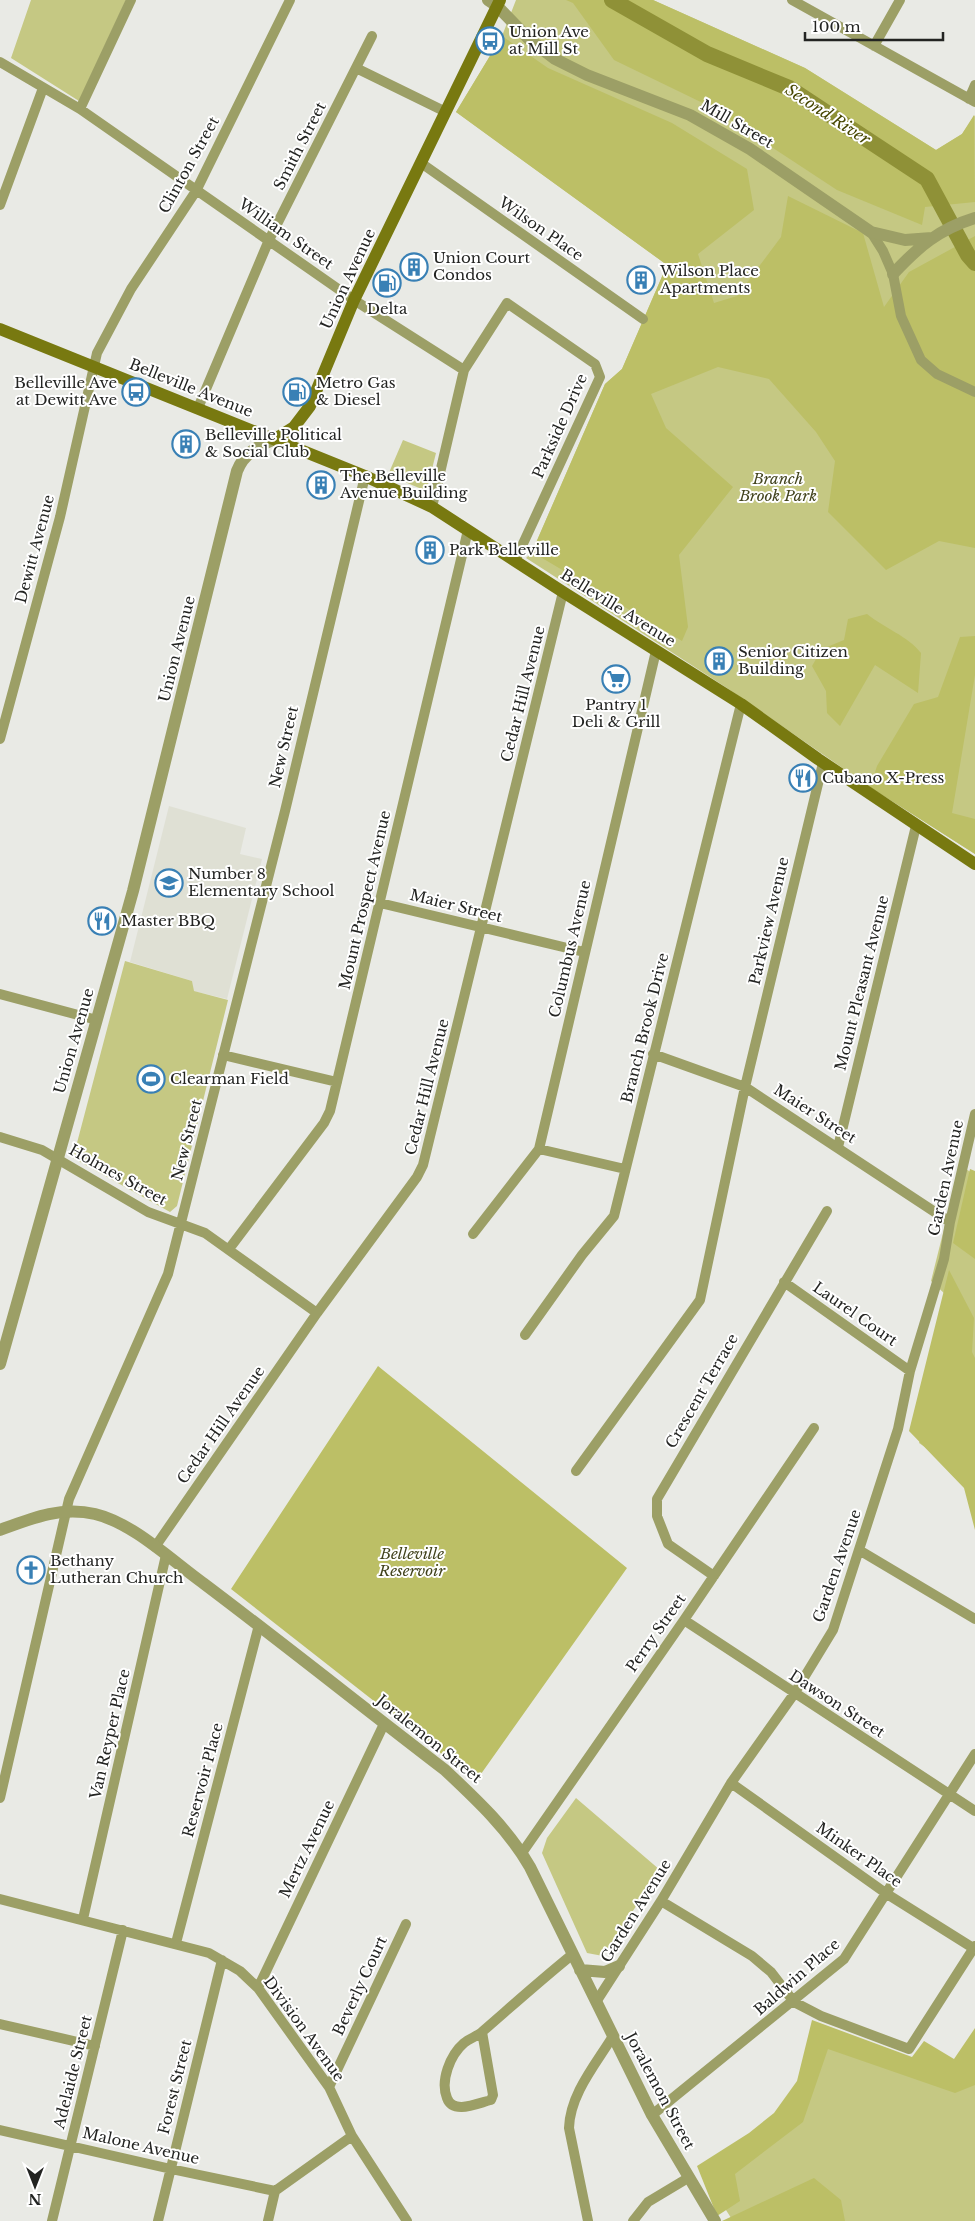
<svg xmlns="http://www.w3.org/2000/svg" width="975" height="2221" viewBox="0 0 975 2221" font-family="'Libre Baskerville',serif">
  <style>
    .built { fill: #dfe0d4 }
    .green { fill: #c5c883 }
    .forest { fill: #bcbf66 }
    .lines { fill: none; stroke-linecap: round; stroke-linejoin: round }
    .river { stroke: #8f9137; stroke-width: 16 }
    .minor { stroke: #9c9f66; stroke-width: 10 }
    .tertiary { stroke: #9c9f66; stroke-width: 12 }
    .secondary { stroke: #787910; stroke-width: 12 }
    .labels { text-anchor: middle; stroke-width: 4; stroke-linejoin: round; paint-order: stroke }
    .poi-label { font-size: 15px; fill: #232422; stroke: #fff; text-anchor: start }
    .street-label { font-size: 15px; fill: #232422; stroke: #fff }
    .park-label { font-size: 15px; font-style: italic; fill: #42431d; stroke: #fff }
    .water-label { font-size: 16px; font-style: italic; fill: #464600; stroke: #fff }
  </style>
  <rect width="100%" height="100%" fill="#e9eae5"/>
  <path class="built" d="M169,806L246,828L240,854L262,859L227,999L193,991L192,981L130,962Z"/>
  <path class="green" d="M31,0H126L79,101L11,58Z
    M516,0H653L805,68L936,150L962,134L975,115V854L870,787L727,688L526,558L532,552L605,384L622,369L667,265L456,112L502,36Z
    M403,440L436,453L427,489L424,490L388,475Z
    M125,961L192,981L194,991L228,1000L177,1206L170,1212L73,1158Z
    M960,1165L975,1175V1481L919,1443L960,1308L931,1281Z
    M576,1798L660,1870L603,1956L587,1953L542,1853L547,1838Z
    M821,2025L913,2062L958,2067L975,2044V2221H733L703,2174L790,2114Z"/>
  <path class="forest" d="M566,0H653L805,68L936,150L962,134L974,115L975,202L925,207L922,225L837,190L709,106L614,60L573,3Z
    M502,36L548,68L672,123L747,169L754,210L698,254L714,303L737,296L781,237L788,196L863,233L884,307L909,272L975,236V548L939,541L886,570L828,512L835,461L816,432L769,379L718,367L651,394L666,428L733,487L679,555L688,627L682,641L532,552L605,384L622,369L667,265L456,112Z
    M867,614C884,628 908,636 921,653L918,693L875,665L840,726L827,713L826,691L812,666L822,649L844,640L848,619Z
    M975,636V675L952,813L975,819V854L870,787L877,766L914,704L938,697L960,637Z
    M970,1169L975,1171V1259L953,1243Z
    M949,1270L974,1318L972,1352L975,1358V1530L964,1488L909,1431Z
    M378,1366L627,1568L476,1781L231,1589Z
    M812,2020L912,2057L924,2041L954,2059L975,2028V2085L955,2093L828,2049L803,2122L735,2174L740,2201L717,2216L697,2166L749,2133L774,2113L797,2081Z
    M814,2178L841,2200L845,2221H722Z"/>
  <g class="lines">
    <path class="river" d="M612,0L707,54L789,88L927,179L968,255L975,263"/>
    <path class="minor" d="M792,0L975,102
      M874,46L900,0
      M0,62L80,109L354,300L464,370
      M356,68L446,112
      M969,99L975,85
      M80,109L131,0
      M421,163L643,319
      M0,205L43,88
      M871,232L883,251L893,274L901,316L921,360L937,374L975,392
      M198,408L269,240L372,36
      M432,507L464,370L507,303L595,364L600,377L515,561
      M0,739L60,517L97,353L131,289L196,191L290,0
      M380,903L584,952
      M0,994L97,1020
      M653,1054L745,1087L950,1222
      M223,1055L337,1082
      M0,1137L42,1150L148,1212L205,1233L317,1313
      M838,1147L916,826
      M539,1149L625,1169
      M473,1234L539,1149L656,651
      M229,1249L324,1123L330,1111L468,530
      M784,1282L910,1371
      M525,1335L582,1255L614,1216L741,704
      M576,1471L700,1300L745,1087L823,763
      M155,1547L317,1313L417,1177L423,1165L563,592
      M859,1550L975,1619
      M714,1576L668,1544L657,1516V1499L827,1211
      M684,1620L975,1811
      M731,1783L887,1894L973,1948
      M0,1798L69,1499L168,1274L285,811L365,476
      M522,1853L684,1620L814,1428
      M0,1899L209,1953L240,1971L258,1988L329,2087L352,2136L407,2221
      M661,1901L752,1956L771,1972L794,2002L821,2016L909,2049L975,1946
      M83,1919L166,1555
      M176,1943L259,1625
      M258,1988L384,1724
      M596,2002L661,1901L731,1783L794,1694L833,1630L898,1429L910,1371L944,1259L950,1222L975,1114
      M0,2024L95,2046
      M482,2032L493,2095L491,2100C478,2103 453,2115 447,2098C440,2081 450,2055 464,2043C470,2038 478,2036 483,2031C513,2005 542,1979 573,1954
      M329,2087L406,1924
      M652,2115L844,1959L975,1754
      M0,2130L171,2169L275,2191
      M52,2221L123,1930
      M158,2221L222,1960
      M268,2221L275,2191L352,2136
      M588,2221L569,2128C570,2094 596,2064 613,2036
      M633,2221L648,2202L688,2178"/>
    <path class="tertiary" d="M488,0L497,6L529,39L555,59L587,75L690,115L750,149L871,232L905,240L932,238
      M893,274C918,247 939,229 975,218
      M0,1364L133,891L237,471C244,453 258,446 275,439
      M0,1530C32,1518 61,1506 95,1514C133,1523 171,1560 203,1583C284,1644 364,1708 445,1770C477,1800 508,1829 530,1867L652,2115L715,2221
      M580,1970L605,1972L619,1966"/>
    <path class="secondary" d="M0,329L365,476L432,507L563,592L741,704L818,759L975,864
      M275,439L294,427L310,406L354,300L500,0"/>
  </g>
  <defs>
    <g id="bus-ring" transform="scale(1.4375)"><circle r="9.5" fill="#fff" stroke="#3980b5" stroke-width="1.5"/><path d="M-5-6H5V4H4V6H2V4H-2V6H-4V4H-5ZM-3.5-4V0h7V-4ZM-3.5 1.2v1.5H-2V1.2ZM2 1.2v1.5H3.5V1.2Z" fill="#3980b5"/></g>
    <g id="building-ring" transform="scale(1.4375)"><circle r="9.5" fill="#fff" stroke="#3980b5" stroke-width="1.5"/><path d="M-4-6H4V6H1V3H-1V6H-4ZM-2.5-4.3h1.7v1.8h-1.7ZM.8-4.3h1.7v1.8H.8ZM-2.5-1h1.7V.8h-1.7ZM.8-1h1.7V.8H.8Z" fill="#3980b5"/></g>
    <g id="fuel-ring" transform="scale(1.4375)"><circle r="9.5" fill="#fff" stroke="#3980b5" stroke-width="1.5"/><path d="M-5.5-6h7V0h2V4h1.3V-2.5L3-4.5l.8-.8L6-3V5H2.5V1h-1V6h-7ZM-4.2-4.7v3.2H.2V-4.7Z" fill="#3980b5"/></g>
    <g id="supermarket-ring" transform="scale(1.4375)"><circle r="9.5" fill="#fff" stroke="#3980b5" stroke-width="1.5"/><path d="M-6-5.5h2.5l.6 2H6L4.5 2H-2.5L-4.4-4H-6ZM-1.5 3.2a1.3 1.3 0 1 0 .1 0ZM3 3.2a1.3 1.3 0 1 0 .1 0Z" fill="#3980b5"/></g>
    <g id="restaurant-ring" transform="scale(1.4375)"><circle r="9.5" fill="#fff" stroke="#3980b5" stroke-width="1.5"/><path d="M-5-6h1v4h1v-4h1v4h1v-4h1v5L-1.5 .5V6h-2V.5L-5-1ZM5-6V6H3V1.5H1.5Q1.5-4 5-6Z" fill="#3980b5"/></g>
    <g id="school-ring" transform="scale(1.4375)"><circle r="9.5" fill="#fff" stroke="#3980b5" stroke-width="1.5"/><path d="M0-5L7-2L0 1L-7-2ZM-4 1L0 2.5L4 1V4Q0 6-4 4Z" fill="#3980b5"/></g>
    <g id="stadium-ring" transform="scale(1.4375)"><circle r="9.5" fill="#fff" stroke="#3980b5" stroke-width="1.5"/><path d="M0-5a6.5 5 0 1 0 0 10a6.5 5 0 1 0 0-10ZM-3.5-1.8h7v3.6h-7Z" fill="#3980b5"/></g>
    <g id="church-ring" transform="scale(1.4375)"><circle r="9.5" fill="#fff" stroke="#3980b5" stroke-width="1.5"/><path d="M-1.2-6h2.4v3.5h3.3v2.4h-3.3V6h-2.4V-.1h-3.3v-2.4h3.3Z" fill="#3980b5"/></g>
  </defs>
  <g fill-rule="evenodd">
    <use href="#bus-ring" x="490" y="41"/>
    <use href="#building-ring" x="414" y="267"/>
    <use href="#building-ring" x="641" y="280"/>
    <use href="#fuel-ring" x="387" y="283"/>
    <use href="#bus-ring" x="136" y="392"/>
    <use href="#fuel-ring" x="297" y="392"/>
    <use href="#building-ring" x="186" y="444"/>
    <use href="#building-ring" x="321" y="485"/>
    <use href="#building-ring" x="430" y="550"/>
    <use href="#building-ring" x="719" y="661"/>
    <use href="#supermarket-ring" x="616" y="679"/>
    <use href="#restaurant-ring" x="803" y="778"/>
    <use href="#school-ring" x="169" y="883"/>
    <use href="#restaurant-ring" x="102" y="921"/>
    <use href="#stadium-ring" x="151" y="1079"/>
    <use href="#church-ring" x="31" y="1570"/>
  </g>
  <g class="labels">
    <g class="poi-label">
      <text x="509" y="37">Union Ave<tspan x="509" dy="17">at Mill St</tspan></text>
      <text x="433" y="263">Union Court<tspan x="433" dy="17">Condos</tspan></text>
      <text x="660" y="276">Wilson Place<tspan x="660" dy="17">Apartments</tspan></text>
      <text x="387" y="314" text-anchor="middle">Delta</text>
      <text x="117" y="388" text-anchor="end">Belleville Ave<tspan x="117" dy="17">at Dewitt Ave</tspan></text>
      <text x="316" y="388">Metro Gas<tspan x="316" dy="17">&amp; Diesel</tspan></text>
      <text x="205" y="440">Belleville Political<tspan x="205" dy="17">&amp; Social Club</tspan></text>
      <text x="340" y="481">The Belleville<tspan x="340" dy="17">Avenue Building</tspan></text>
      <text x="449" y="555">Park Belleville</text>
      <text x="738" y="657">Senior Citizen<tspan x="738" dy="17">Building</tspan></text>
      <text x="616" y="710" text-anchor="middle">Pantry 1<tspan x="616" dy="17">Deli &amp; Grill</tspan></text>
      <text x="822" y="783">Cubano X-Press</text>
      <text x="188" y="879">Number 8<tspan x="188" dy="17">Elementary School</tspan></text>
      <text x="121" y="926">Master BBQ</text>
      <text x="170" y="1084">Clearman Field</text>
      <text x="50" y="1566">Bethany<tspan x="50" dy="17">Lutheran Church</tspan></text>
    </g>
    <g class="street-label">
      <text transform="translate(737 124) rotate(30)" y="5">Mill Street</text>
      <text transform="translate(300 146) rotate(-63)" y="5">Smith Street</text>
      <text transform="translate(189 165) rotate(-61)" y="5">Clinton Street</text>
      <text transform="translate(541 229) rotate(35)" y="5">Wilson Place</text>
      <text transform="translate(286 234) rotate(35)" y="5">William Street</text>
      <text transform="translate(348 279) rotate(-65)" y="5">Union Avenue</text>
      <text transform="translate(191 388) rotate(22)" y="5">Belleville Avenue</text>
      <text transform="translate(560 426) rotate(-66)" y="5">Parkside Drive</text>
      <text transform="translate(35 549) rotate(-75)" y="5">Dewitt Avenue</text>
      <text transform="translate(618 608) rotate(32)" y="5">Belleville Avenue</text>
      <text transform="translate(177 649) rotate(-76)" y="5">Union Avenue</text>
      <text transform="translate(523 694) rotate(-76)" y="5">Cedar Hill Avenue</text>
      <text transform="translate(284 747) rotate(-77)" y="5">New Street</text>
      <text transform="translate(365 900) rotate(-77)" y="5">Mount Prospect Avenue</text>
      <text transform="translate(456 906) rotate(14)" y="5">Maier Street</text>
      <text transform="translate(769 921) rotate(-77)" y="5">Parkview Avenue</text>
      <text transform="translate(570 949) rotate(-77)" y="5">Columbus Avenue</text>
      <text transform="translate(862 983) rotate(-76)" y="5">Mount Pleasant Avenue</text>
      <text transform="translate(645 1028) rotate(-76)" y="5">Branch Brook Drive</text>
      <text transform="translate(74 1041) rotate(-74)" y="5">Union Avenue</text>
      <text transform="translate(427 1087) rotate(-76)" y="5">Cedar Hill Avenue</text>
      <text transform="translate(815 1114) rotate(33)" y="5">Maier Street</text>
      <text transform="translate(187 1140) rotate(-76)" y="5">New Street</text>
      <text transform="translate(118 1175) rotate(29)" y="5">Holmes Street</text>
      <text transform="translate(946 1178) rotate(-78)" y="5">Garden Avenue</text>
      <text transform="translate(855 1314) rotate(35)" y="5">Laurel Court</text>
      <text transform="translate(702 1391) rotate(-60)" y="5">Crescent Terrace</text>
      <text transform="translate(221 1425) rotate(-55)" y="5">Cedar Hill Avenue</text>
      <text transform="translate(837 1566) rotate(-71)" y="5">Garden Avenue</text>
      <text transform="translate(656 1633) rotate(-55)" y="5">Perry Street</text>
      <text transform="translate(837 1704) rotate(33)" y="5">Dawson Street</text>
      <text transform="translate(110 1734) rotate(-77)" y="5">Van Reyper Place</text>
      <text transform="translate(429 1739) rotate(39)" y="5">Joralemon Street</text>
      <text transform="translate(203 1780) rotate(-75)" y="5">Reservoir Place</text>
      <text transform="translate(307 1849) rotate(-64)" y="5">Mertz Avenue</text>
      <text transform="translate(859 1855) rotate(35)" y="5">Minker Place</text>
      <text transform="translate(636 1911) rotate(-58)" y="5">Garden Avenue</text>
      <text transform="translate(797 1977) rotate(-41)" y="5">Baldwin Place</text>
      <text transform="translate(360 1986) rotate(-65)" y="5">Beverly Court</text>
      <text transform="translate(304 2029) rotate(54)" y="5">Division Avenue</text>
      <text transform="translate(73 2072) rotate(-76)" y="5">Adelaide Street</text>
      <text transform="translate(175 2087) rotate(-76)" y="5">Forest Street</text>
      <text transform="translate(660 2091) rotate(62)" y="5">Joralemon Street</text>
      <text transform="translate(141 2146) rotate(13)" y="5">Malone Avenue</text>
    </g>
    <g class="park-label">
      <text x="778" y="484">Branch<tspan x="778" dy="17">Brook Park</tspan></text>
      <text x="412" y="1559">Belleville<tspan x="412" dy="17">Reservoir</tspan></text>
    </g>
    <g class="water-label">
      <text transform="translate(828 114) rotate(33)" y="6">Second River</text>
    </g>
  </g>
  <g transform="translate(35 2186) rotate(180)" stroke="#ffffff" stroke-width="4" paint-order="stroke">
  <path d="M0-4L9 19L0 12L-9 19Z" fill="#232422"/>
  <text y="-8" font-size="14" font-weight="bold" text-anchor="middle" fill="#232422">N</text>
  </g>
  <path d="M805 32v8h138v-8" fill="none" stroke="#232422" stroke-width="2.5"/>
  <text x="812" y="32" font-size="15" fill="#232422" stroke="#ffffff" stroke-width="4" paint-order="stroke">100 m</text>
</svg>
